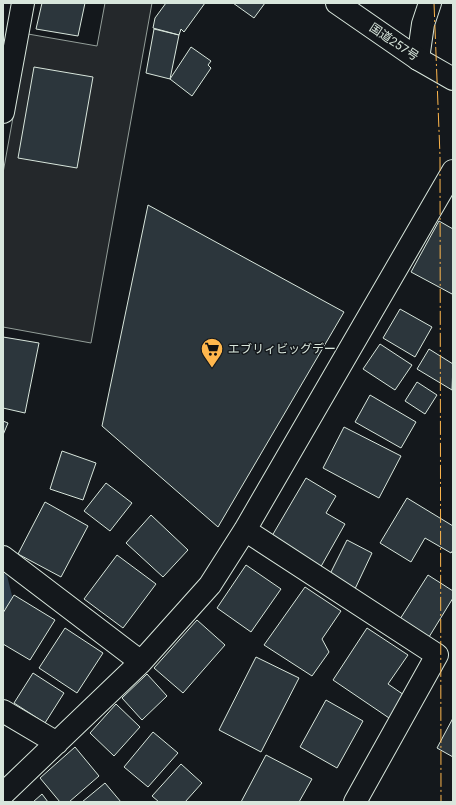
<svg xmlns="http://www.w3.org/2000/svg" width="456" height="805" viewBox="0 0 456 805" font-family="Roboto,'Noto Sans JP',sans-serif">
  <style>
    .parking { fill: #24282b; stroke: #939e99 }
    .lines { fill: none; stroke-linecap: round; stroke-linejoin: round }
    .stream { stroke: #2f3f4d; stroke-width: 9 }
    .building { fill: #2c363c; stroke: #d8e6dc }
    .minor-casing { stroke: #d8e6dc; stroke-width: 24 }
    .highway-casing { stroke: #d8e6dc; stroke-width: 24 }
    .minor { stroke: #14181c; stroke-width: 22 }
    .highway { stroke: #14181c; stroke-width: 22 }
    .power { stroke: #ffb74d; stroke-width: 1; stroke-dasharray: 14 3 2 3; stroke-linecap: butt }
    .labels { text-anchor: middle; stroke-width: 3; stroke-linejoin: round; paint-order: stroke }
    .street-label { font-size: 12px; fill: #d8e6dc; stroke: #14181c }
    .poi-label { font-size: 12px; fill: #d8e6dc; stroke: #14181c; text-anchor: start }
  </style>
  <rect width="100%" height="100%" fill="#14181c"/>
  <path class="parking" d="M105,3H152L91,343L3,327V173L28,34L97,46Z"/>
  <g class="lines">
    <path class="stream" d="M3,578L8,598L3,605"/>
  </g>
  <path class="building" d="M42,3H85L78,36L36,29Z
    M166,3H205L184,32L181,29L179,35L153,28L155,18Z
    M233,3H265L254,18Z
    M154,29L179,35L170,79L146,73Z
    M191,47L211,61L208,65L211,68L192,96L170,79Z
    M34,67L93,77L77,168L18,158Z
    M148,205L344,312L218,527L102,426Z
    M439,221L453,229V292L452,294L411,272Z
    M400,309L432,327L415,357L383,338Z
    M3,337L39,343L25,413L3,408Z
    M380,344L412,365L395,390L363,369Z
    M429,349L453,364L452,390L417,369Z
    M417,382L437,395L425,414L405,401Z
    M370,395L416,422L401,448L355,422Z
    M3,421L8,423L3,435Z
    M344,427L401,456L379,498L323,468Z
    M62,451L96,463L83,500L50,489Z
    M306,478L336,496L326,513L345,524L319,570L269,541Z
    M106,483L132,503L110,531L84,511Z
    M407,498L453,526V550L451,553L425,538L411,562L380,543Z
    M45,502L88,526L61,577L18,554Z
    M151,515L188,550L163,577L126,543Z
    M347,540L372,553L354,591L328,578Z
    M117,555L156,584L123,628L84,599Z
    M246,565L281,589L251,632L217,608Z
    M428,575L453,591V598L429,637L400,619Z
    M305,587L341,611L322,639L329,652L312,676L264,645Z
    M14,595L55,620L30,660L3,644V613Z
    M197,620L225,645L183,693L154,668Z
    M65,628L103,653L77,693L39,668Z
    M367,628L408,655L388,684L407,697L392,720L333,680Z
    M256,657L299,678L261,752L219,730Z
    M33,673L64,693L45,723L14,703Z
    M147,674L167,696L142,720L122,698Z
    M326,700L363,721L337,768L300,747Z
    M116,704L140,727L114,756L90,733Z
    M453,718V757L437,748Z
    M153,732L178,753L148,787L124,767Z
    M75,747L99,776L69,802H60L40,778Z
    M266,755L312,779L299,802H241Z
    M181,764L202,783L185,802H159L152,796Z
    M105,783L121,802H82Z
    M42,794L48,802H33Z"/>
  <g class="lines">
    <g class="minor-casing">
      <path id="minor" d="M418,59L423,24L430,3
        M3,112L23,3
        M245,530L437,655L355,802
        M3,557L141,662
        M3,711L57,743
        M3,794L141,662L210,585L245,530L453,171"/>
    </g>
    <g class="highway-casing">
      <path id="highway" d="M337,3L418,59L453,79"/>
    </g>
    <use href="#minor" class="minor"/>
    <use href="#highway" class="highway"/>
    <path class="power" d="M434,3L440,156L441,802"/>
  </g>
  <defs>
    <g id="supermarket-pin" transform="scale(1.15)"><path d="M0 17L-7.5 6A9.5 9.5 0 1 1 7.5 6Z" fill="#ffb74d" stroke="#14181c"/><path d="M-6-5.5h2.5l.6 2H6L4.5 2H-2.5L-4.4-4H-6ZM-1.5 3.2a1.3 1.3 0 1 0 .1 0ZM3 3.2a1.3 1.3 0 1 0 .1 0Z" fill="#111"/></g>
  </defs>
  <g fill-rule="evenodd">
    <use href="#supermarket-pin" x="212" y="349"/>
  </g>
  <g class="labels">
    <g class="street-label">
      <text transform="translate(394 42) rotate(34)" y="4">国道257号</text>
    </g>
    <g class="poi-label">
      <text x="228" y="353">エブリィビッグデー</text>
    </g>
  </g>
  <rect width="456" height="805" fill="none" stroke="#d8e6dc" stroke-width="8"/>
</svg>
